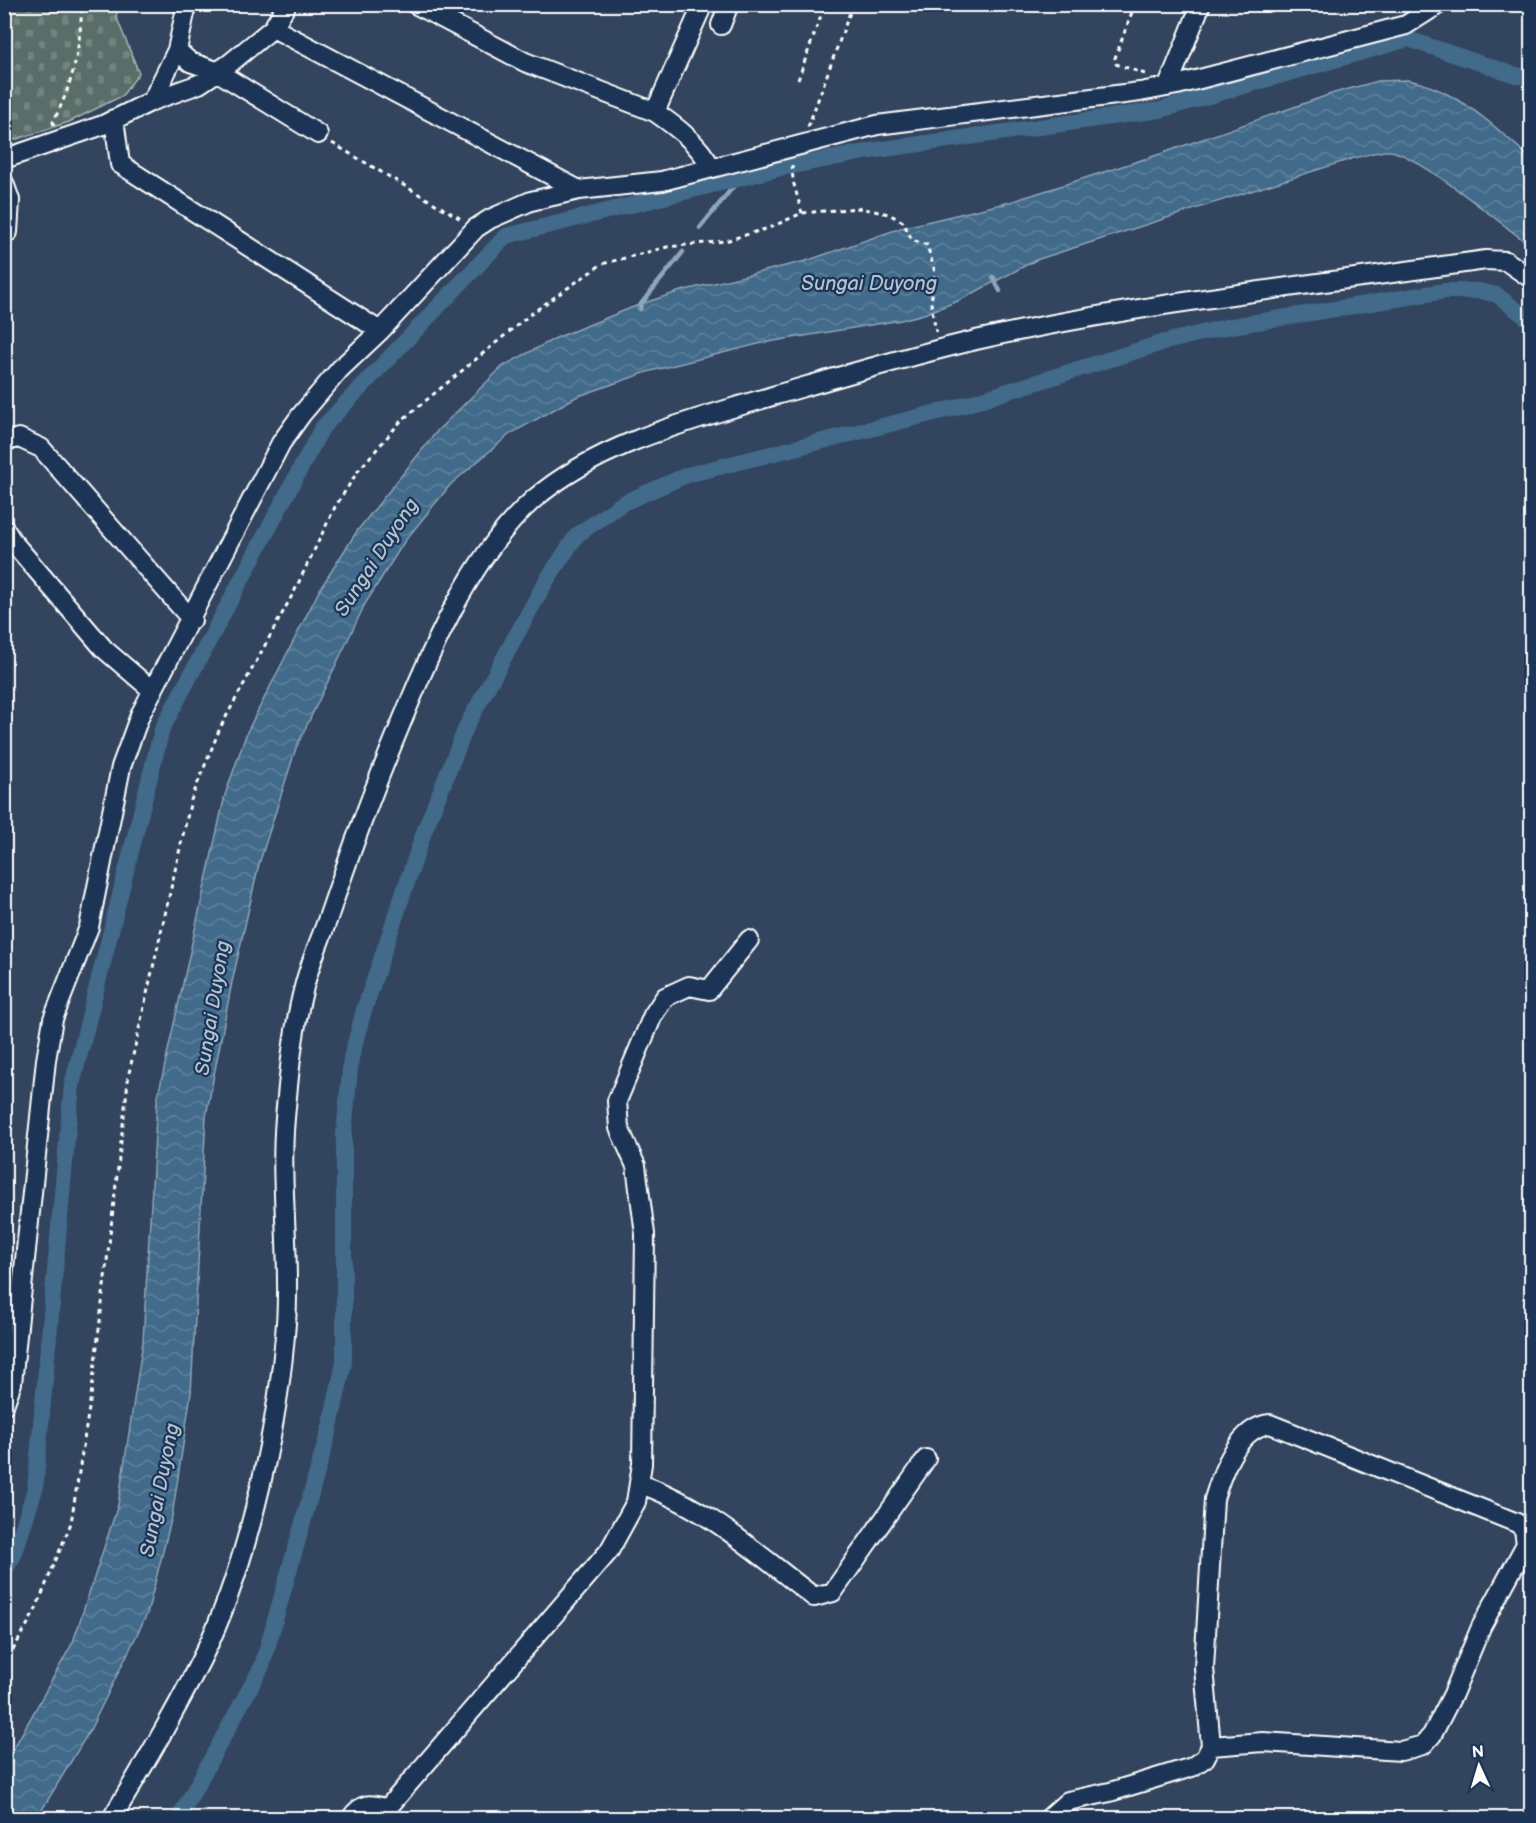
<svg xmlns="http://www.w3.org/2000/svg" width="1536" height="1823" viewBox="0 0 1536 1823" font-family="'Balsamiq Sans',sans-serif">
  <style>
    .cemetery { fill: url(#cemetery-stones); stroke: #acb6b4; stroke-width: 1.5 }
    .water { fill: url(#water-waves); stroke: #8ea6b9; stroke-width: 1.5 }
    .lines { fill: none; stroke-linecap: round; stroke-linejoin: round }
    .stream { stroke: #8ea6b9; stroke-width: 4.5 }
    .canal { stroke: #426b8a; stroke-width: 16 }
    .minor-casing { stroke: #fff; stroke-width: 22 }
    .path { stroke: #fff; stroke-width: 3; stroke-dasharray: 4.5 4.5; stroke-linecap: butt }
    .minor { stroke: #1d3557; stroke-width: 18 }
    .labels { text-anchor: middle; stroke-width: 4.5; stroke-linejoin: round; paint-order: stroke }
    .water-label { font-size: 20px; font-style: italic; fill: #b3c4d0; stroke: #1d3557 }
  </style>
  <defs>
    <pattern id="cemetery-stones" width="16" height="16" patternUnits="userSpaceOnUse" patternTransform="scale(1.5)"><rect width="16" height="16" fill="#5a6e69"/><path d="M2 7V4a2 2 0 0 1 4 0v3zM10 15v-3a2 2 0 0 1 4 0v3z" fill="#738480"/></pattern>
    <pattern id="water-waves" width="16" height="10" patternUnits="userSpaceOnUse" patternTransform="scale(1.5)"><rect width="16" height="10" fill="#426b8a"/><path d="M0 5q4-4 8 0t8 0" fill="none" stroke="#5e819c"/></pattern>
  </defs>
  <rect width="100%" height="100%" fill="#32445e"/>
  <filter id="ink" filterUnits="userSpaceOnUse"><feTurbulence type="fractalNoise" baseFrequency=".0167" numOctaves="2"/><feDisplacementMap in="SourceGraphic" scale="12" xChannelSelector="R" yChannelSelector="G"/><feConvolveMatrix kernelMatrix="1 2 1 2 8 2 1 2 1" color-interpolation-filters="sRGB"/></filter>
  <g filter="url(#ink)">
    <path class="cemetery" d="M5,4L120,5L116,16L139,73L122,96L69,122L5,143Z"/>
    <path class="water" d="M1408,80C1456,89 1496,127 1531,159V246C1504,226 1417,154 1390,151C1379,150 1364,156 1354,158L1036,260L958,301L924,314L901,320L762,343L647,372L576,397L510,434L451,484L404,542L365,604L296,748L259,864L232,982L206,1116L191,1393L172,1516L147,1614L90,1730L37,1818H5V1764L73,1642L118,1505L143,1341L157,1100L225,795L247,732L320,589L357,531L438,430L503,366L556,338L641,304L681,291L806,261L901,228L1010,202L1157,155L1334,93L1378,81Z"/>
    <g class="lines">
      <path class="stream" d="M700,228L741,177
        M993,277L1000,291
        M640,309L641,304L683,252"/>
      <path class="canal" d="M4,1571L14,1555L35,1489L72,1085L162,729L322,428L506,236L777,169L870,151L1160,110L1408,39L1515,75L1532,78
        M179,1818L262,1666L330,1427L344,1363V1134L351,1058L364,1010L424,832L467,725L546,581L577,535L623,503L687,475L954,408L1165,342L1226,327L1445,291H1480L1497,295L1532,322"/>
      <g class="minor-casing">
        <path id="minor" d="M415,4L525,62L655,112
          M703,4L655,112C678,128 698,143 711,167
          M721,25L729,4
          M273,28L579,190
          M177,50L190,62L216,71L318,134
          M1168,86L1201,4
          M152,101L177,50L187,4
          M114,119L120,164L380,331
          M4,159L103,125L152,101L199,84L229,64L273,28L287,4
          M4,183L10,200L8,232
          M4,441L19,438L41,448L192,620
          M4,528L12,541L104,649L153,691
          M4,1405L12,1383L46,1060L53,1019L89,927L121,767L140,715L281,443L301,415L340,369L380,331L476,228L490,219L531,201L579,190L662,181L877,125L1140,92L1177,85L1406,25L1439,4
          M640,1484C706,1506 760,1556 814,1597L833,1592L926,1459
          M112,1818C147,1760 182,1701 211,1639C251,1549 279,1421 286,1323C291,1255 279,1186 285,1118C289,1074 293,1029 304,987C310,963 320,941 328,918C346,865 365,812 386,760C421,675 464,560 534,499C601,442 693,420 776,395C845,375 915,354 985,338C1150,302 1319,284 1486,260L1506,261L1532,279
          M351,1818C362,1803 369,1803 387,1809
          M379,1818L609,1551L636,1502L642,1464L645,1234L636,1166L619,1128L617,1101L653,1015L665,997L689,986L709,990L749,940
          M1049,1818L1068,1801L1110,1792L1192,1767L1205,1758L1211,1746L1204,1668L1214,1499C1222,1472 1238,1427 1270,1424L1517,1523L1524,1529L1526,1544L1481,1627L1453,1694L1432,1735L1423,1745L1401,1751L1263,1742L1211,1746"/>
      </g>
      <path class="path" d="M1135,4L1115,58L1116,64L1145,74
        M798,80L825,4
        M54,125L53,122C74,82 80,48 82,4
        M808,127L853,4
        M332,143L461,219
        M792,165L793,181L802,213
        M4,1666L35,1611L71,1523L92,1389L129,1073L191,800L220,728L295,590L335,507L358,471L401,421L532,313L602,264L667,247L725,241L769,228L802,213L859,208L889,214L903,222L912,240L927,245L935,272L931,303L936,332"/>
      <use href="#minor" class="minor"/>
    </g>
  </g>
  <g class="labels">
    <g class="water-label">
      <text x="869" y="290">Sungai Duyong</text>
      <text transform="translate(376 557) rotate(-57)" y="7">Sungai Duyong</text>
      <text transform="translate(212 1008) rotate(-81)" y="7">Sungai Duyong</text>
      <text transform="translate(159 1490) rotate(-79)" y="7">Sungai Duyong</text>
    </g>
  </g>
  <rect width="1536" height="1823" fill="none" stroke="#1d3557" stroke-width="24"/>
  <rect x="12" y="12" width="1512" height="1799" fill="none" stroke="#fff" stroke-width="2" filter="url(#ink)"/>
  <g transform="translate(1479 1766) rotate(356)" stroke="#1d3557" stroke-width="4.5" paint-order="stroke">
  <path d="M0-4.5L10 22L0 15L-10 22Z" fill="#ffffff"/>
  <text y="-9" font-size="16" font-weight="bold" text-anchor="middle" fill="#ffffff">N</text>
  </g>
</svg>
